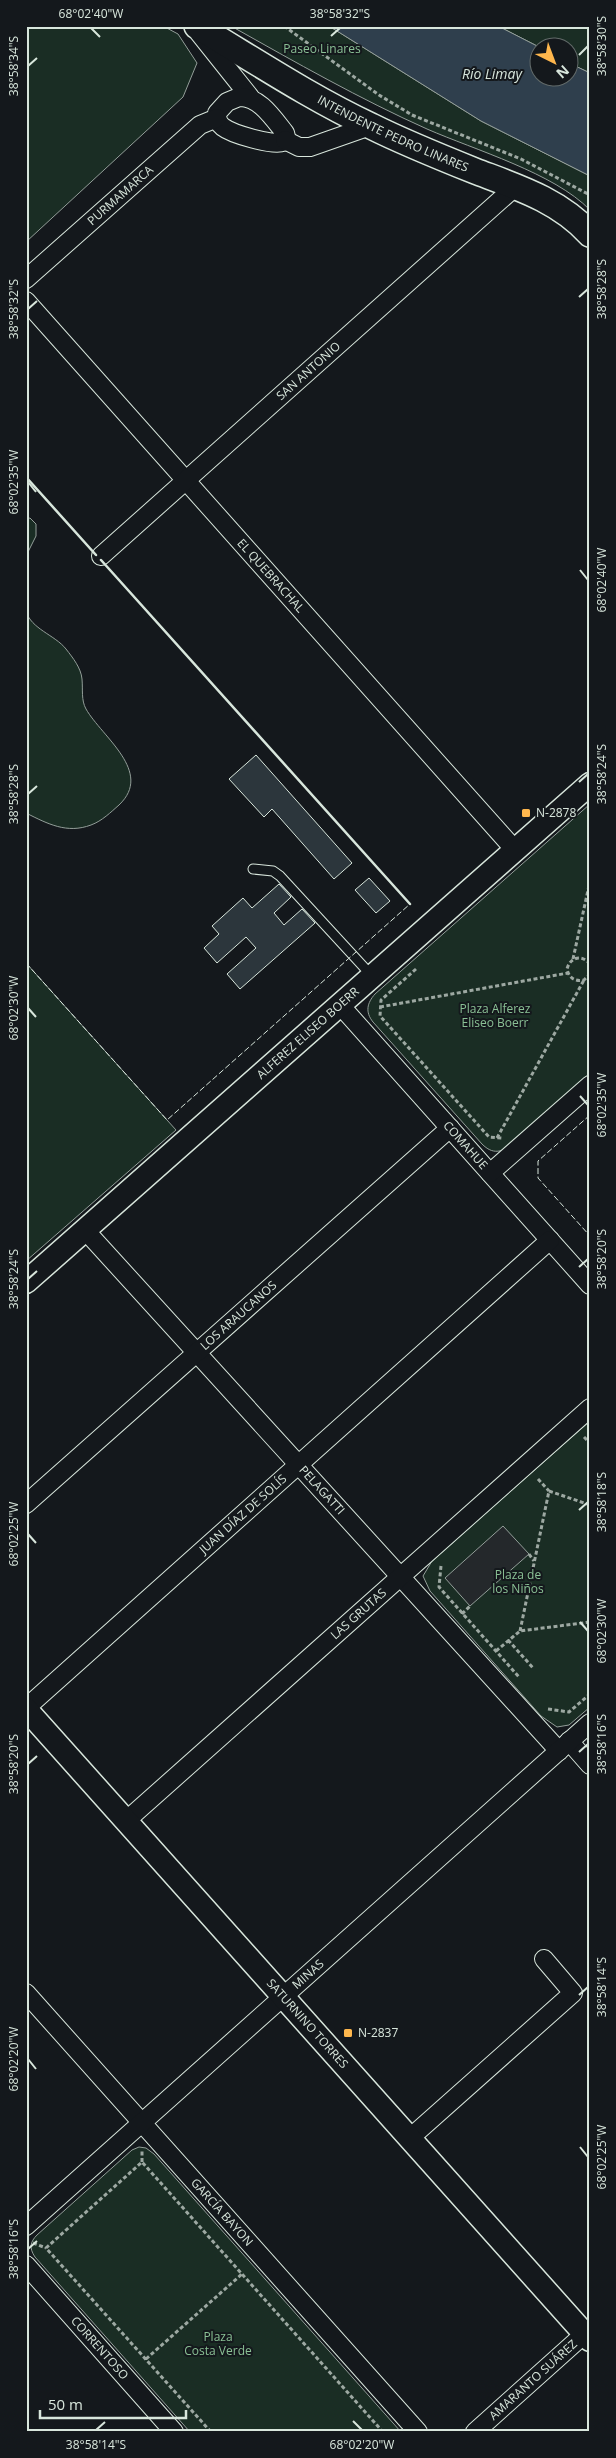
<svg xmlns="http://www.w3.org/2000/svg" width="616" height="2458" viewBox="0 0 616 2458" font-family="'Open Sans',sans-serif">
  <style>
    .green { fill: #1a2d24; stroke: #939e99 }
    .parking { fill: #24282b; stroke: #939e99 }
    .water { fill: #2f3f4d; stroke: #939e99 }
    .building { fill: #2c363c; stroke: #d8e6dc }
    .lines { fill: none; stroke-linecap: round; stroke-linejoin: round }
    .service-casing { stroke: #d8e6dc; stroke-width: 11 }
    .minor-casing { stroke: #d8e6dc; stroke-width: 20 }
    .tertiary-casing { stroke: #d8e6dc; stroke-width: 25 }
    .secondary-casing { stroke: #d8e6dc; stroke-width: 28 }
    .path { stroke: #9da8a2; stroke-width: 3; stroke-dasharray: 4 2.5; stroke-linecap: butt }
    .service { stroke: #14181c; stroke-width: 9 }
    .minor { stroke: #14181c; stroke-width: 18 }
    .tertiary { stroke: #14181c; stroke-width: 22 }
    .secondary { stroke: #14181c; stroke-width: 25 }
    .fence { stroke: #d8e6dc; stroke-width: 1; stroke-dasharray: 6 2.5; stroke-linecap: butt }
    .wall { stroke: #d8e6dc; stroke-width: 2.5 }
    .ticks { fill: none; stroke: #d8e6dc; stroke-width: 2 }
    .poi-dot { fill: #ffb74d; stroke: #14181c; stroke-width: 2 }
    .labels { text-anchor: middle; stroke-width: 4; stroke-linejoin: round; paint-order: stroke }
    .park-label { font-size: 12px; fill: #8ac095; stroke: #14181c }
    .street-label { font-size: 12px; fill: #d8e6dc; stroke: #14181c }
    .poi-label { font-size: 12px; fill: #d8e6dc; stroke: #14181c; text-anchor: start }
    .water-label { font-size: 14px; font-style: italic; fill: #d8e6dc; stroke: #14181c }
    .neatline { fill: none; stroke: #d8e6dc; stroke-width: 2 }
    .ticks-label { font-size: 12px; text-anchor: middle; fill: #d8e6dc }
  </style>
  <rect width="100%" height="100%" fill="#14181c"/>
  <path class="green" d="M26,26H163L178,34L197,63L183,97L26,242Z
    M231,26H329L481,121L590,176V210C554,173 475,150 427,129C360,99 295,62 231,26Z
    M498,26H590V73L569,63L568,48L539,47Z
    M30,518L36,524V536L26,556V519Z
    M26,611C31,629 55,635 66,649C73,658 81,668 82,679C83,690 81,700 86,709C102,737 154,772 119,805C111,812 102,821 91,825C67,834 48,824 26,813Z
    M590,804V1076L513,1145C501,1152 493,1155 482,1144L373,1022C365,1012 367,1003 375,994Z
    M26,963L176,1130L26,1261Z
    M590,1421V1707L569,1725L557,1727L541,1716L430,1591L423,1576L432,1561Z
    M139,2147L146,2148L154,2154L401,2432H190L35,2257C29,2248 30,2242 37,2235L132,2150Z"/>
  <path class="parking" d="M503,1526L529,1554L470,1606L445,1578Z"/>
  <path class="water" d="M329,26H498L539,47L538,78H568L569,63L590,73V176L481,121Z"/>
  <path class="building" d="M256,755L352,863L334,879L272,809L264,817L229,779Z
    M369,878L390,901L376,913L355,890Z
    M279,884L291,897L274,913L284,925L302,909L315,923L240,989L227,974L256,948L246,937L217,963L204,948L219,934L212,926L243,898L252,908Z"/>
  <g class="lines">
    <g class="service-casing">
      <path id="service" d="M253,869L273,871L280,876L372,976"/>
    </g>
    <g class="minor-casing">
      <g id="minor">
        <path d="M199,33L250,97"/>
        <path d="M239,97C259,96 273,118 285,133L286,137L283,142C273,146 232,134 223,127C218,123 217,119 217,113L227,102Z"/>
        <path d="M285,140L299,147H310L370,126"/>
        <path id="s1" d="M26,279L200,125L217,118"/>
        <path id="s2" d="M26,301L515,850"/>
        <path id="s3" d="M101,556L515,187"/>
        <path id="s4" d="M340,1005L590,1285"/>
        <path d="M490,1173L590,1085"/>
        <path id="s5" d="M85,1230L559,1751"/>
        <path id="s6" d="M26,1504L450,1128"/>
        <path id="s7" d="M26,1708L550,1240"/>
        <path d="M569,1741L590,1765"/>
        <path id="s8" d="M127,1820L590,1408"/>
        <path id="s9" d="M26,1993L418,2432"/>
        <path d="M410,2138L573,1993L544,1959"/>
        <path id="s10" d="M26,2226L590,1723"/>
        <path id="s11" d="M26,2265L174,2432"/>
        <path id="s12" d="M475,2432L590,2329"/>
      </g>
    </g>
    <g class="tertiary-casing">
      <g id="tertiary">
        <path id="s13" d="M26,1282L590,784"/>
        <path id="s14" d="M26,1709L590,2340"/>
      </g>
    </g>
    <g class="secondary-casing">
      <g id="secondary">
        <path id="s15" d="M197,26C254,60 311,98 371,126C405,143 440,157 475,171C517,187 559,200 590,234"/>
      </g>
    </g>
    <path class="path" d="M284,26L379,95L412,115L521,159L590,195
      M573,959L590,881
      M590,964C582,954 570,957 567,969C569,978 575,982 584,980L590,974
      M416,969L381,1000L380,1016L489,1137L502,1138
      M380,1007L568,973
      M497,1138L584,980
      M584,1437L590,1443
      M538,1479L549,1491
      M529,1554L534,1561
      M441,1566L439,1587L519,1677
      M462,1614L470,1606
      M520,1631L549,1491L590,1505
      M508,1640L534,1669
      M496,1651L520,1631L590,1622
      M548,1709L569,1712L590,1694
      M142,2162V2150
      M33,2243L46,2248
      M146,2359L242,2274
      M211,2432L46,2248L142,2162L383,2432"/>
    <use href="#service" class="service"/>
    <use href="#minor" class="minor"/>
    <use href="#tertiary" class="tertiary"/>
    <use href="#secondary" class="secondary"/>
    <path class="fence" d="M26,963L167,1120L410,904
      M590,1115L538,1161V1178L590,1236"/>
    <path class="wall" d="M26,477L96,555
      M101,560L410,904"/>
  </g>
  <path class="ticks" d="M91,28L100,37M331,36L340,28M579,55L588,46M28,66L37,58M579,297L588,289M28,309L37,301M28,482L36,492M580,570L588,580M579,782L588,774M28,794L37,786M28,1008L36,1017M580,1096L588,1105M579,1267L588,1259M28,1279L37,1271M579,1510L588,1502M28,1534L36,1543M580,1622L588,1631M579,1752L588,1744M28,1764L37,1756M579,1995L588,1987M28,2059L36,2069M580,2147L588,2157M28,2249L37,2241M353,2421L362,2430M96,2430L105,2422"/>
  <g class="poi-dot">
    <rect x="521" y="808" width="10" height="10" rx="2.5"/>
    <rect x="343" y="2028" width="10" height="10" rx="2.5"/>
  </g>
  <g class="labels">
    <g class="park-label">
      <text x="322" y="53">Paseo Linares</text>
      <text x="495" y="1013">Plaza Alferez<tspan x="495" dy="14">Eliseo Boerr</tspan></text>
      <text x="518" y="1579">Plaza de<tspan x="518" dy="14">los Niños</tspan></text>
      <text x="218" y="2341">Plaza<tspan x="218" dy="14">Costa Verde</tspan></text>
    </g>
    <g class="street-label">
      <text dy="4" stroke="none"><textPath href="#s15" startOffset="224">INTENDENTE PEDRO LINARES</textPath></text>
      <text dy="4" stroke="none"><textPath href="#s1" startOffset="126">PURMAMARCA</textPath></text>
      <text dy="4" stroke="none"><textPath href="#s3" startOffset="278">SAN ANTONIO</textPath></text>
      <text dy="4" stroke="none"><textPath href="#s2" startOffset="368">EL QUEBRACHAL</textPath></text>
      <text dy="4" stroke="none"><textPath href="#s13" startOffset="376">ALFEREZ ELISEO BOERR</textPath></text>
      <text dy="4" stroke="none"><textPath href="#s4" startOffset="188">COMAHUE</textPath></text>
      <text dy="4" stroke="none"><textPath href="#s6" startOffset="284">LOS ARAUCANOS</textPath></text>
      <text dy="4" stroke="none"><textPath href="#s5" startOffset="352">PELAGATTI</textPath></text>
      <text dy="4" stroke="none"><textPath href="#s7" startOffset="291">JUAN DÍAZ DE SOLÍS</textPath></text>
      <text dy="4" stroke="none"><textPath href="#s8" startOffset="310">LAS GRUTAS</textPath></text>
      <text dy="4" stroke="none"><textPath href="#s10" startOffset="378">MINAS</textPath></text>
      <text dy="4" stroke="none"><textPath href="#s14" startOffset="422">SATURNINO TORRES</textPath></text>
      <text dy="4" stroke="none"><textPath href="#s9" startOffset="294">GARCÍA BAYON</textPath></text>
      <text dy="4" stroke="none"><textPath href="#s11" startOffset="111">CORRENTOSO</textPath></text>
      <text dy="4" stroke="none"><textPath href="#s12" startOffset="78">AMARANTO SUÁREZ</textPath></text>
    </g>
    <g class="poi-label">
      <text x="536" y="817">N-2878</text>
      <text x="358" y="2037">N-2837</text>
    </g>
    <g class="water-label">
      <text x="492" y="79">Río Limay</text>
    </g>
  </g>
  <rect width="616" height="2458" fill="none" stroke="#14181c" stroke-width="55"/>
  <g transform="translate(554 62) rotate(138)"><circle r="24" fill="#14181c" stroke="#626a69"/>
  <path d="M0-4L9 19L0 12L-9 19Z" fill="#ffb74d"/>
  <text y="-8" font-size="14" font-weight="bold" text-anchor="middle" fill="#d8e6dc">N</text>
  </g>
  <path d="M40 2410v8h146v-8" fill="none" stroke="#d8e6dc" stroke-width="2.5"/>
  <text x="48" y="2410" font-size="15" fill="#d8e6dc" stroke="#14181c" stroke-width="4" paint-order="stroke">50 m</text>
  <rect x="28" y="28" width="560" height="2402" class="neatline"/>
  <g class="ticks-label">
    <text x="91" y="18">68°02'40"W</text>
    <text x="340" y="18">38°58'32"S</text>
    <text transform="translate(602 46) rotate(-90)" y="4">38°58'30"S</text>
    <text transform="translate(14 66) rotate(-90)" y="4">38°58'34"S</text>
    <text transform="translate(602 289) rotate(-90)" y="4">38°58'28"S</text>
    <text transform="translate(14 309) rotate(-90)" y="4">38°58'32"S</text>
    <text transform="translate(14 482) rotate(-90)" y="4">68°02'35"W</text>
    <text transform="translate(602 580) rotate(-90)" y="4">68°02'40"W</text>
    <text transform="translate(602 774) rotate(-90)" y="4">38°58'24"S</text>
    <text transform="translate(14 794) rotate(-90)" y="4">38°58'28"S</text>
    <text transform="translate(14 1008) rotate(-90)" y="4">68°02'30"W</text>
    <text transform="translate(602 1105) rotate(-90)" y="4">68°02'35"W</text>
    <text transform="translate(602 1259) rotate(-90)" y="4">38°58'20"S</text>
    <text transform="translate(14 1279) rotate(-90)" y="4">38°58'24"S</text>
    <text transform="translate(602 1502) rotate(-90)" y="4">38°58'18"S</text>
    <text transform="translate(14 1534) rotate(-90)" y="4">68°02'25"W</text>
    <text transform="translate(602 1631) rotate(-90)" y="4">68°02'30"W</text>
    <text transform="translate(602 1744) rotate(-90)" y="4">38°58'16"S</text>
    <text transform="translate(14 1764) rotate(-90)" y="4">38°58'20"S</text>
    <text transform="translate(602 1987) rotate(-90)" y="4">38°58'14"S</text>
    <text transform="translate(14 2059) rotate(-90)" y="4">68°02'20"W</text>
    <text transform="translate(602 2157) rotate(-90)" y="4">68°02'25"W</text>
    <text transform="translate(14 2249) rotate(-90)" y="4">38°58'16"S</text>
    <text x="96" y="2449">38°58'14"S</text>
    <text x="362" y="2449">68°02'20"W</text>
  </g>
</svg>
